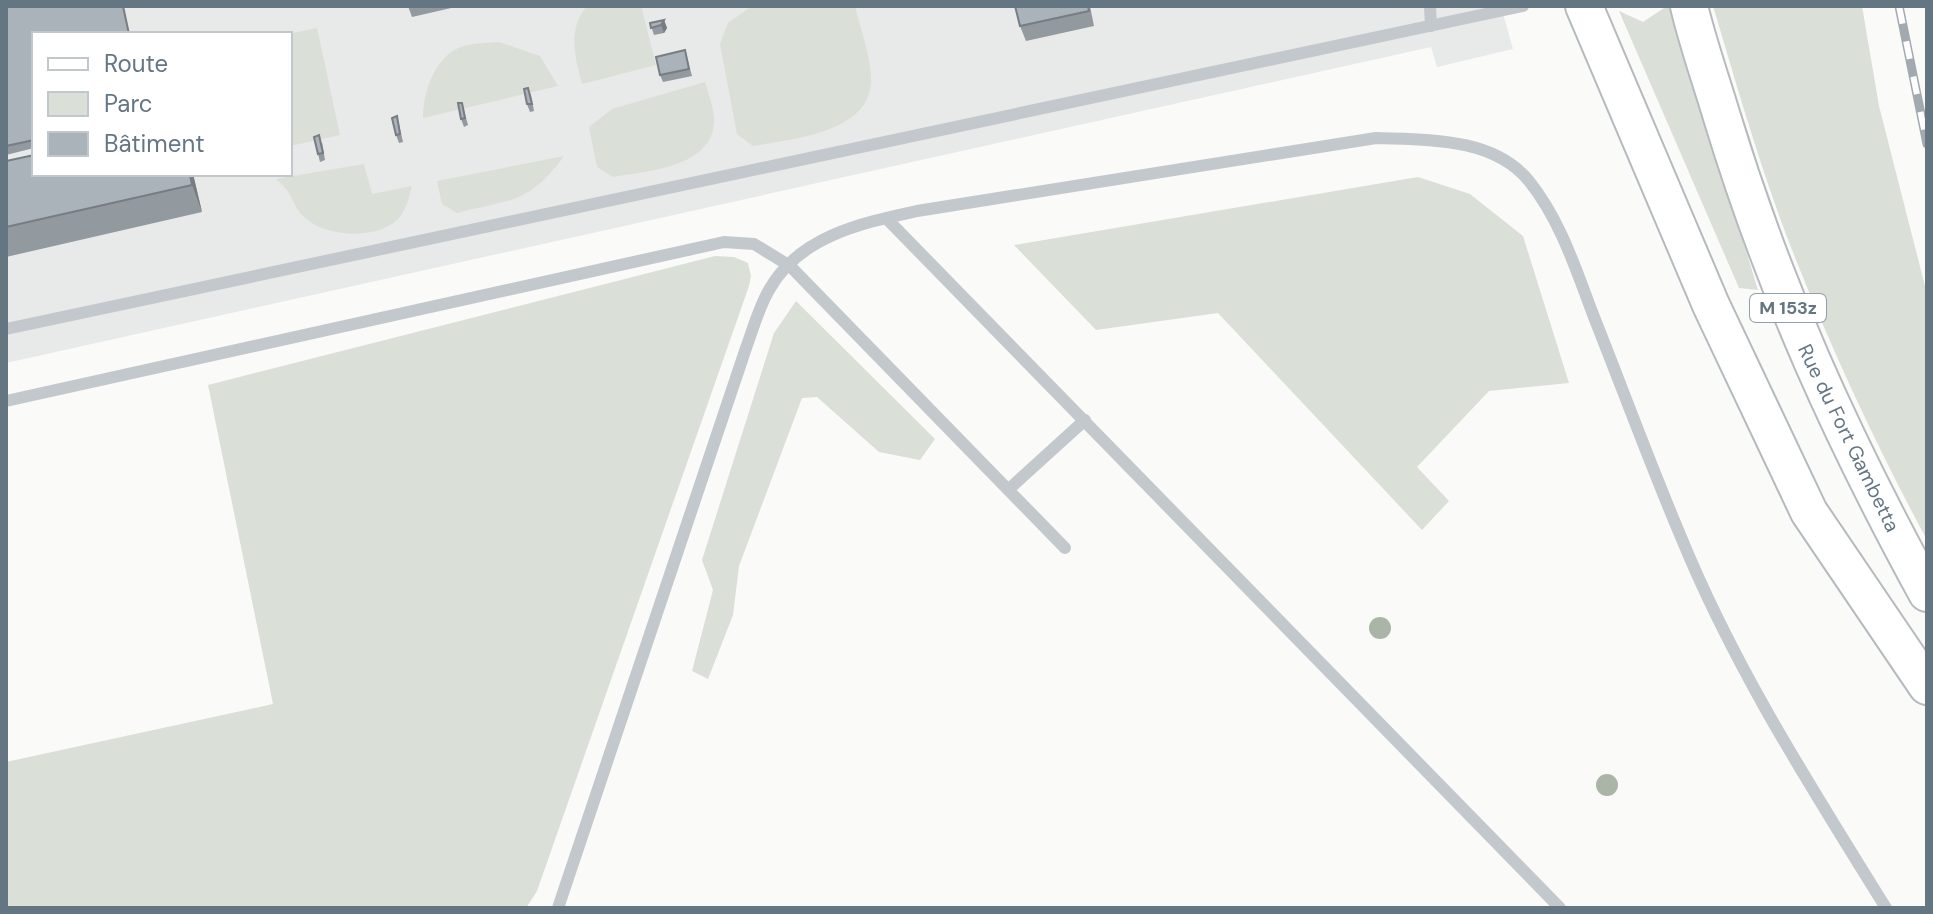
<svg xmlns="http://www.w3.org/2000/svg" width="1933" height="914" viewBox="0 0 1933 914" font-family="'DM Sans',sans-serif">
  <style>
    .built { fill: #e8e9e9; fill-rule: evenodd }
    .green { fill: #dadfd7 }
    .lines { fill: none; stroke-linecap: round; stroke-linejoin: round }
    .primary-casing { stroke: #b5babe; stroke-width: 40 }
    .service { stroke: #c3c8cc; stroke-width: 12 }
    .primary { stroke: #fff; stroke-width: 36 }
    .rail-casing { stroke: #a2aab0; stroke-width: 9 }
    .rail { stroke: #fff; stroke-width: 6; stroke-dasharray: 18; stroke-linecap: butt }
    .tree { fill: #aab4a7 }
    .wall { fill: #929a9f }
    .shaded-wall { fill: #777d82 }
    .building { fill: #aab3b9; stroke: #777d82; stroke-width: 2 }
    .labels { text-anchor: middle; stroke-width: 8; stroke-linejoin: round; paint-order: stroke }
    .shield { fill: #fff; stroke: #939fa8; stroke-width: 2 }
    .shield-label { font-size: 18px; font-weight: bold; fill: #657683 }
    .street-label { font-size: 20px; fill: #657683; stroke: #fff }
  </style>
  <rect width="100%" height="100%" fill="#fafaf8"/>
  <path class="built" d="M6,6H1501L1513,49L1437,67L1431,47L6,363ZM34,34H290V174H34Z"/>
  <path class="green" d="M587,6H641L656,65L582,84C575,56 567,30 587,6Z
    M752,6H855C860,29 871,55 871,79C872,133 791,139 753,146L737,134L720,44L728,23Z
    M1667,6H1671L1758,290L1739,288L1619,11L1643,22Z
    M1713,6H1862L1879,106L1927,294V540C1879,451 1836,359 1798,265C1764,181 1739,93 1713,6Z
    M317,28L340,135L290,146L288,34Z
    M499,42L540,56L558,86L423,118C423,91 436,52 467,45C477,43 489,43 499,42Z
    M705,82C708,94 714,108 714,119C715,168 646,171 613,177L597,167L589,127L612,109Z
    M564,156C529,204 511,199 457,213L442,204L437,181Z
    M364,164L372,194L412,186C409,197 406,212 397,220C377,239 330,237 309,221C291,208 296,195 276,179Z
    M1418,177L1470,194L1523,236L1569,383L1489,391L1417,467L1449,501L1422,530L1218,313L1096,330L1014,245Z
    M715,256L734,257L748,263L751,276L749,286L537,891L526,908H6V762L273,704L208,385Z
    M796,301L935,439L920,460L879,452L817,397L802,398L739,566L733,615L708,679L692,671L713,590L702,560L774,333Z"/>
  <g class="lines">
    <g class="primary-casing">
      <path id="primary" d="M1584,6L1711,305L1809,512L1927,686
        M1689,6C1698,44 1711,80 1722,117C1774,288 1841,436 1927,593"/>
    </g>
    <path class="service" d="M1430,6L1431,26
      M886,218L1560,908
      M6,329L1523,6
      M6,401L724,242L754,244L790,266L1065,548
      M1008,490L1085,420
      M558,908L746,348C753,329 759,307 769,290C799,236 862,223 917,211L1376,138C1427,140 1493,137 1529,181C1561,221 1576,270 1594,317C1623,390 1650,464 1681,537C1735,669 1811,787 1886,908"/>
    <use href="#primary" class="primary"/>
    <g class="rail-casing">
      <path id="rail" d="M1899,6L1927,144"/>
    </g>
    <use href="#rail" class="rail"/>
  </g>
  <g class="tree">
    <circle cx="1380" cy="628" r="11"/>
    <circle cx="1607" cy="785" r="11"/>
  </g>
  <path class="wall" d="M6,6L34,34V148L6,155Z
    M408,6H460L412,17Z
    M1015,6H1090L1094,26L1026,41L1020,26Z
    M664,20L667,28L664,33L654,35L650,23Z
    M685,50L692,76L663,82L660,75Z
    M528,88L531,95L534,111L530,112L527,104Z
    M462,103L468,125L464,127L461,119Z
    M399,124L403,142L399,143L396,135Z
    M322,142L325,160L320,162L318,154Z
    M6,161L193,174L202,212L6,257Z"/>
  <path class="shaded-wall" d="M664,20L667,28L664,33L661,25Z
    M190,174H193L202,212L192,185Z"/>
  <path class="building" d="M6,6H123L129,34H34V140L6,146Z
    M1015,6H1088L1089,11L1020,26Z
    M664,20L661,25L651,28L650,23Z
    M685,50L689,69L660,75L656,57Z
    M528,88L532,104H527L524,89Z
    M458,103H462L465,118L461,119Z
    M397,116L400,134L396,135L392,118Z
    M319,135L323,153L318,154L314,137Z
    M34,155V174H190L192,185L6,227V161Z"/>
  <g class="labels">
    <rect class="shield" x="1750" y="294" width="76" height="28" rx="6"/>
    <g class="shield-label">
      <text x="1788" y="314">M 153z</text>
    </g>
    <g class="street-label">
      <text transform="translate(1849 438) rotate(64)" y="7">Rue du Fort Gambetta</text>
    </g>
  </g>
  <rect width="1933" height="914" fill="none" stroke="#657683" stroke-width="16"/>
  <rect x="32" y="32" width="260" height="144" fill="#ffffff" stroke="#c1c8cd" stroke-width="2"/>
  <rect x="48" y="58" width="40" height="12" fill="#ffffff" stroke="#c1c8cd" stroke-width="2"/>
  <text x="104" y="72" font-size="24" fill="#657683">Route</text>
  <rect x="48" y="92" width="40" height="24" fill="#dadfd7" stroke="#c1c8cd" stroke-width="2"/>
  <text x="104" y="112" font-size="24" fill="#657683">Parc</text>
  <rect x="48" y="132" width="40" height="24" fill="#aab3b9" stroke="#c1c8cd" stroke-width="2"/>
  <text x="104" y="152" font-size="24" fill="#657683">Bâtiment</text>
</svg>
